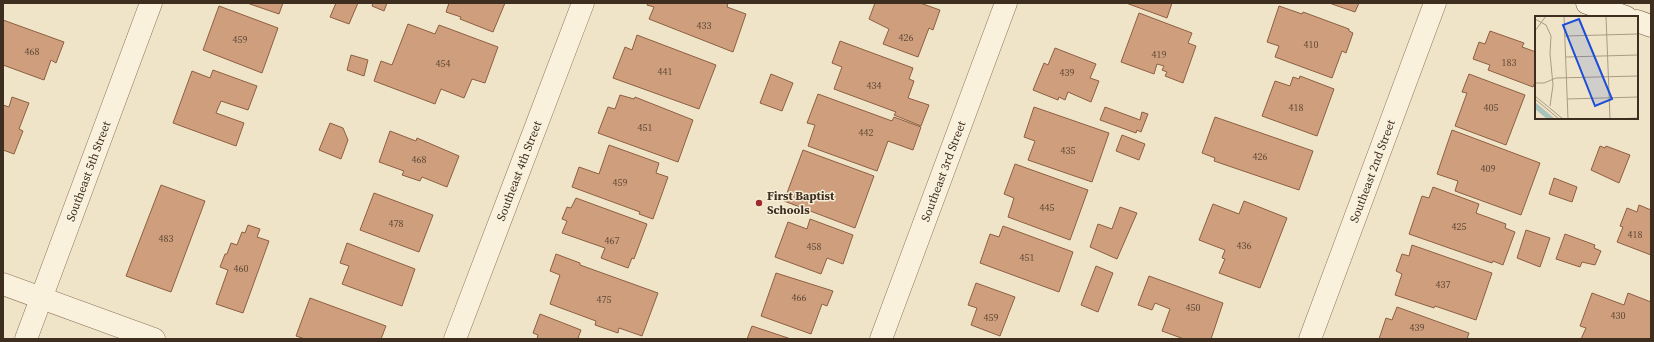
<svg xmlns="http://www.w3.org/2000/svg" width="1654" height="342" viewBox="0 0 1654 342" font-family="'Source Serif 4',serif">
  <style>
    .building { fill: #cf9f7d; stroke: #8d5f41 }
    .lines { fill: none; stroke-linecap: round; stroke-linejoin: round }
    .minor-casing { stroke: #8d765c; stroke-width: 23 }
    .secondary-casing { stroke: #6f573f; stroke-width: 23 }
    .minor { stroke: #faf1dc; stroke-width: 22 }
    .secondary { stroke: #faf1dc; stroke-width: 22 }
    .poi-dot { fill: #9e2a2b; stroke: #f7eed8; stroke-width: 1.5 }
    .labels { text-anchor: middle; stroke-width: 3; stroke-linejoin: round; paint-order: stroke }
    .number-label { font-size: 10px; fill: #624a37 }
    .street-label { font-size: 12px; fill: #3d2e20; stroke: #f7eed8 }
    .poi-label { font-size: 12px; font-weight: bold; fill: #3d2e20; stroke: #f7eed8; text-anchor: start }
    .inset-road { fill: none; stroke: #a89b85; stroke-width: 1 }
    .view { fill: #1d4ed8; fill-opacity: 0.15; stroke: #1d4ed8; stroke-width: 2 }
    .inset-edge { fill: none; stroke: #3d2e20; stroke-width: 2 }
  </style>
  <rect width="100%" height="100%" fill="#f0e4c8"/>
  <path class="building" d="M247,3H283L279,14Z
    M336,3H358L349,24L330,17Z
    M373,3H387L384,11L372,6Z
    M449,3H508H505L493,32L460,19L461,17L446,12Z
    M648,3H728L727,7L746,14L733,52L649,19L654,7L647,5Z
    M875,3H920L940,10L933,30L929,28L918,57L883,44L889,29L869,19Z
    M1126,3H1172L1167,18Z
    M1329,3H1359L1355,12Z
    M219,6L278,28L262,73L203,50Z
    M1279,6L1302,14L1303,12L1349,29V31L1353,33L1346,53L1342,51L1332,78L1275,57L1279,46L1267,42Z
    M1139,13L1192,33L1188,43L1196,46L1183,83L1165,76L1167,72L1162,70L1164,66L1157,64L1154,74L1121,62Z
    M3,20L64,42L56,63L51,60L44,80L3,65Z
    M408,24L435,34L439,25L498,47L485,83L472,79L464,98L441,89L435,104L374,81L381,61L392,65Z
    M1490,31L1524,43L1522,47L1536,52V80L1533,87L1488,70L1490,65L1473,59L1479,42L1485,44Z
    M637,35L716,65L699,109L613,78L625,47L632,50Z
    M840,41L913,68L909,79L914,81L908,98L929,105L921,126L894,115L896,112L834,89L842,67L832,63Z
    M1055,48L1096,64L1090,78L1099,81L1091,102L1068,92L1065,100L1059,97L1058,100L1033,90L1044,63L1048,65Z
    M351,55L368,60L364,76L347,70Z
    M213,70L257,86L248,110L221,101L216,113L244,123L236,146L173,123L192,71L210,78Z
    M771,74L793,83L782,111L760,103Z
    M1469,74L1525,95L1506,145L1455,126L1467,93L1462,92Z
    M1300,76L1334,89L1317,136L1262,116L1275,81L1290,86L1293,77L1299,79Z
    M818,94L892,121L894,117L921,127L913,150L888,141L877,171L808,146L815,125L807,123Z
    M620,95L634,99L635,97L693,120L678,162L598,133L608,107L615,109Z
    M12,97L29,103L19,129L23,131L14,154L3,150V105L9,107Z
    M1034,107L1109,133L1092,182L1028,160L1035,141L1024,137Z
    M1105,107L1140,120L1142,112L1148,114L1141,132L1137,130L1136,133L1100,120Z
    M1215,117L1313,151L1299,190L1214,161L1215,158L1202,153Z
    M330,123L343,128L348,140L341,159L319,150Z
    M1452,130L1540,163L1521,215L1455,191L1458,181L1437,174Z
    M390,131L416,141L417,138L459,156L447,187L422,177L420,181L402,175L404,171L379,162Z
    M1122,135L1145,144L1139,160L1116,151Z
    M609,145L659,163L656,173L668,177L653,219L639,214L640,212L572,187L579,167L599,174Z
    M1600,146L1605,148L1606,146L1630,155L1619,183L1591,170Z
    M803,150L874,176L855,228L784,201Z
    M1015,164L1088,190L1070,240L1008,217L1014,198L1004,194Z
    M1554,178L1577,187L1572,202L1549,194Z
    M161,185L205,201L171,292L126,276Z
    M1433,187L1479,204L1476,213L1506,224L1505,228L1515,232L1503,265L1493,261L1492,263L1409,234L1422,196L1429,198Z
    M374,193L433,215L419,252L360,230Z
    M576,198L647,224L634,259L632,258L628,268L601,258L605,248L562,233L567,221L562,219L567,207L571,208Z
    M1244,201L1287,218L1260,288L1219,273L1225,259L1222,258L1225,250L1199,240L1213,204L1239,214Z
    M1639,205L1651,210V255L1617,242L1623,227L1620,226L1627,208L1637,212Z
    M1120,207L1137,213L1117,259L1090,247L1098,224L1112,229Z
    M810,219L853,235L843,264L827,258L821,274L775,257L788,222L807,229Z
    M248,225L260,229L257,237L269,241L243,313L216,304L228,270L220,267L225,254H227L231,243L237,245L242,232L245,233Z
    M1003,226L1073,252L1059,292L980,263L990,234L999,237Z
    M1526,230L1550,238L1540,267L1517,258Z
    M1565,234L1595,245L1594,248L1601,251L1595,265L1582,262L1580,267L1556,259Z
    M347,243L415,269L402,306L342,284L349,266L340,263Z
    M1412,245L1492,273L1476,320L1435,306L1434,308L1395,295L1402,274L1396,271L1402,254L1409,256Z
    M556,254L580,263V265L658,293L642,336L619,328L618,333L595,325L596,321L550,304L560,275L550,271Z
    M1096,266L1113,273L1098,312L1081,305Z
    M776,273L833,291L827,306L822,304L811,334L761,316Z
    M1149,276L1223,303L1211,339H1184L1162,331L1170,309L1155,303L1152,310L1138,305Z
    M976,283L1015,297L1000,336L971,325L977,308L968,305Z
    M1592,293L1624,305L1628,293L1651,302V339H1581L1586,328L1580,326Z
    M310,298L386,326L381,339H305L296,336Z
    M1397,307L1469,333L1467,339H1379L1386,318L1392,320Z
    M540,314L581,330L578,338L582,339H537L538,335L533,333Z
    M752,326L791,339H747Z"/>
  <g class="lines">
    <g class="minor-casing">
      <g id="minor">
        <path d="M3,284L154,339"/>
        <path id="s1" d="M26,339L151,3"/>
        <path id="s2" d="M455,339L583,3"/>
        <path id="s3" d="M881,339L1006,3"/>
        <path id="s4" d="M1310,339L1435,3"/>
      </g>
    </g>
    <g class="secondary-casing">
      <path id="secondary" d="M1587,3L1626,17
        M1637,21L1651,26"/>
    </g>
    <use href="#minor" class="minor"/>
    <use href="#secondary" class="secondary"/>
  </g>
  <circle class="poi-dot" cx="759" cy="203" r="4"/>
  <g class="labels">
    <g class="number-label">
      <text x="704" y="29">433</text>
      <text x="906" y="41">426</text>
      <text x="240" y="43">459</text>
      <text x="1311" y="48">410</text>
      <text x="32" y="55">468</text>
      <text x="1159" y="58">419</text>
      <text x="1509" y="66">183</text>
      <text x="443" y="67">454</text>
      <text x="665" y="75">441</text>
      <text x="1067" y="76">439</text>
      <text x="874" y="89">434</text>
      <text x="1296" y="111">418</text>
      <text x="1491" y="111">405</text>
      <text x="645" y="131">451</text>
      <text x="866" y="136">442</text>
      <text x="1068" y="154">435</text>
      <text x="1260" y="160">426</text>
      <text x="419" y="163">468</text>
      <text x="1488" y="172">409</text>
      <text x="620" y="186">459</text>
      <text x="1047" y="211">445</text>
      <text x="396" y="227">478</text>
      <text x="1459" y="230">425</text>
      <text x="1635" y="238">418</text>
      <text x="166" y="242">483</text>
      <text x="612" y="244">467</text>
      <text x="1244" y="249">436</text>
      <text x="814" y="250">458</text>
      <text x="1027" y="261">451</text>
      <text x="241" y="272">460</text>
      <text x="1443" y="288">437</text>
      <text x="799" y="301">466</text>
      <text x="604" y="303">475</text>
      <text x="1193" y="311">450</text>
      <text x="1618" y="319">430</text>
      <text x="991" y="321">459</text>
      <text x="1417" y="331">439</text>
    </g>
    <g class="street-label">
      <text dy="4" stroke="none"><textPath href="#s1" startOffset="179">Southeast 5th Street</textPath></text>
      <text dy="4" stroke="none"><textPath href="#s2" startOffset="180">Southeast 4th Street</textPath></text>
      <text dy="4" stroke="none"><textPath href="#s3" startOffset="179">Southeast 3rd Street</textPath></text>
      <text dy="4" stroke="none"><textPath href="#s4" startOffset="179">Southeast 2nd Street</textPath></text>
    </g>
    <g class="poi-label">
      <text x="767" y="200">First Baptist<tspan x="767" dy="14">Schools</tspan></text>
    </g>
  </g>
  <g transform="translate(1535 16)">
    <rect width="103" height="103" fill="#f0e4c8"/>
    <path d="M0,86L6,91L20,103H12L0,93Z" fill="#a9c4bc"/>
    <path class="inset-road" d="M29,0L33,103M71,0L75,103M0,3L11,9L16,20L15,38L18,69L15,90M0,15L11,0M30,20L103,18M31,41L103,39M0,67H9L21,62L103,60M0,80L28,103M0,83L24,103M32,83L103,81M81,103L103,102"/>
    <path class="view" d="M44,3L77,83L60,90L28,9Z"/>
    <rect width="103" height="103" class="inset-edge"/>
  </g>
  <rect width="1654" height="342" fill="none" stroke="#3d2e20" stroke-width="8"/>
</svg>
